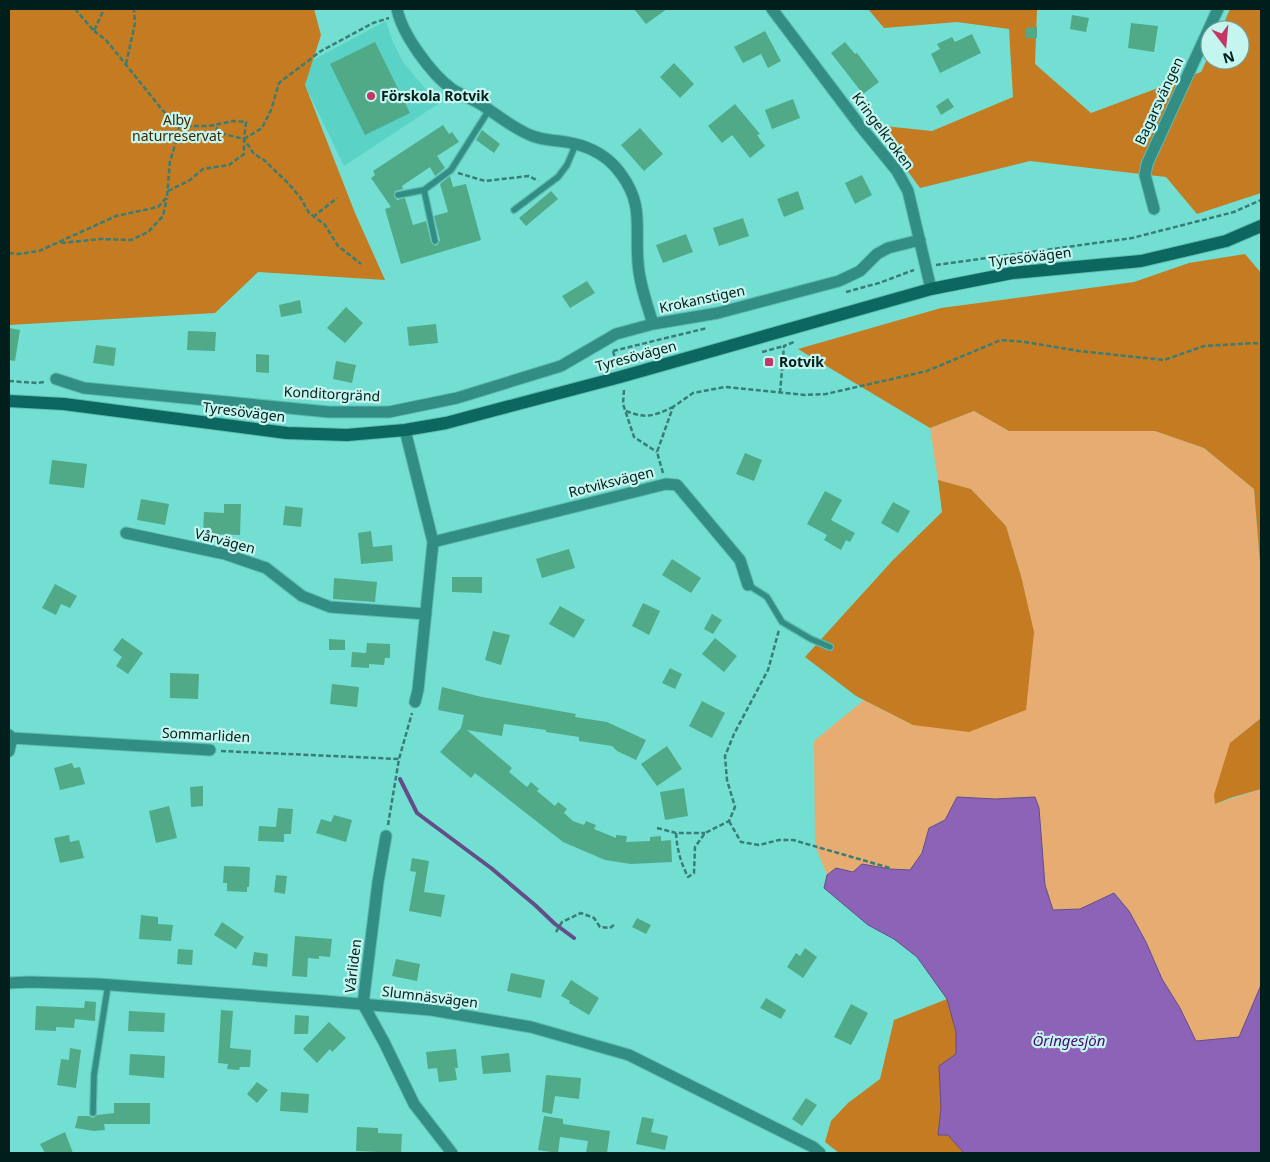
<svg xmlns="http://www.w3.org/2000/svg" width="1270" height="1162" viewBox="0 0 1270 1162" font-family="'Noto Sans',sans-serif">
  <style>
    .built { fill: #5ad2c5 }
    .green { fill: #e6ac72 }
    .forest { fill: #c47b21 }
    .water { fill: #8d63b7; stroke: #634e88 }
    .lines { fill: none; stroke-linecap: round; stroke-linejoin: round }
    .stream { stroke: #634e88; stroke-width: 4 }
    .building { fill: #50aa87 }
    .service-casing { stroke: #5ebcb1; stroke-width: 8 }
    .minor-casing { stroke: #5ebcb1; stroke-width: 13 }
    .secondary-casing { stroke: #5ebcb1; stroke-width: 14 }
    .path { stroke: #397d75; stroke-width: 2.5; stroke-dasharray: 5 2.5; stroke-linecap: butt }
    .service { stroke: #328e84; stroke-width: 5.5 }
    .minor { stroke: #328e84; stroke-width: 11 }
    .secondary { stroke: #0b675f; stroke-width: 12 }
    .poi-dot { fill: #c43664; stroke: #c4f5ee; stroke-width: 2 }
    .labels { text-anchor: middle; stroke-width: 4.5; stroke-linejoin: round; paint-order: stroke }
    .poi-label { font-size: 14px; font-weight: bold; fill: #001e1b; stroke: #c4f5ee; text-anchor: start }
    .street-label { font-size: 14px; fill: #001e1b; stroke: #c4f5ee }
    .park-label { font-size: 14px; fill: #442702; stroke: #c4f5ee }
    .water-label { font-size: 15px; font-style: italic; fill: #4a0674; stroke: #c4f5ee }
  </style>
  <rect width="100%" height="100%" fill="#73dfd2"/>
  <path class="built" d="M386,21L393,42L403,62L438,104L344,166L305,85L313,60Z"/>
  <path class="green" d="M974,411L1009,431H1155L1204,448L1254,489L1261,575V718L1230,743L1215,804L1261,789V985L1239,1037L1196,1041L1180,1008L1162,979L1146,942L1129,911L1115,893L1080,909L1053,910L1045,885L1039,808L994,799L957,797L945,820L929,828L922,853L910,870L890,869L862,864L853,872L836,868L827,875L815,846L814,741L864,700L913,725L1021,576L1006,526L971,489L938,480L930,428Z"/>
  <path class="forest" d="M9,9H314L321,35L305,85L355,213L385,280L258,272L215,313L9,325Z
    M868,9H1037L1035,64L1091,113L1201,72L1210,53V60H1240V30H1221L1230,9H1261V193L1197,214L1166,177L1030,161L920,188L874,125L932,131L1013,97L1009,29L957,22L884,28Z
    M1245,254L1261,273V575L1254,489L1204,448L1155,431H1009L974,411L930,428L798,349L941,308L1134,282L1189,263Z
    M938,480L971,489L1006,526L1021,576L1034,632L1026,710L969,732L913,725L856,696L805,657L893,560L942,512Z
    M1261,718V789L1230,798L1215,804L1214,795L1230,743Z
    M947,999L956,1032V1054L941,1109L938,1135H948L964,1153H839L825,1142L831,1121L848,1103L880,1079L894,1020Z"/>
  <path class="water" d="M957,797L995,799L1035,797L1039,808L1045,885L1053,910L1080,909L1114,893L1129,911L1146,942L1162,979L1180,1008L1196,1041L1239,1037L1261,985V1153H964L948,1135H938L941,1108L939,1066L956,1054V1032L947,999L917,957L894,939L868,925L824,888L827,875L836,868L853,872L862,864L890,869L910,870L922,853L929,828L945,820Z"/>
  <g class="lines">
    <path class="stream" d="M400,779L417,813L491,868L535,905L555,924L574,938"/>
  </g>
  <path class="building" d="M634,9H667L646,24Z
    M1072,15L1089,18L1086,32L1070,29Z
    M1131,23L1158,26L1154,52L1128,48Z
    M1037,27V38H1026V28Z
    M765,31L781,61L768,68L761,54L743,63L734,47Z
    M972,34L981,53L940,73L931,54L940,49L937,44L952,37L955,42Z
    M375,42L410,113L365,135L330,64Z
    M845,42L855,54L857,53L879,82L863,94L831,53Z
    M674,63L694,84L680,98L660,77Z
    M948,98L954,107L941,115L936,106Z
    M793,99L800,118L772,129L765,110Z
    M735,104L760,134L757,135L765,146L750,158L732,135L722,143L708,126Z
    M443,125L449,134L452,132L459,142L437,156L445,168L435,176L430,167L402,186L403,189L395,191L394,196L397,200L405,198L413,225L426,221L431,242L436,246L438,244L440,240L434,216L448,212L440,184L450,176L453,187L466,184L481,240L401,264L385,209L391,207L371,178L375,175L373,171Z
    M640,128L663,154L644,171L621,145Z
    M482,130L500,144L494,153L476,140Z
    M862,175L872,195L855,204L845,183Z
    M551,191L558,199L526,226L519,218Z
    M798,191L804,209L784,217L777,199Z
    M743,218L749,236L719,246L713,228Z
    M686,234L693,252L663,263L656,245Z
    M587,281L595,293L570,308L562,296Z
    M300,300L302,313L281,317L279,305Z
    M346,307L363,323L345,343L327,328Z
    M436,324L438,343L409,346L407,327Z
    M9,328L20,330L15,361L9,360Z
    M188,331L216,332L215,351L187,350Z
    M96,345L116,348L114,366L93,363Z
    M256,354L269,355V373L256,372Z
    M336,361L356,365L352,383L333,379Z
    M745,453L762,460L754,481L736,474Z
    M52,460L87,464L84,488L49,484Z
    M825,491L842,500L831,520L855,533L850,542L846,540L841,550L824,540L827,535L807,524Z
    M141,499L169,504L165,525L137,520Z
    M893,502L910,511L898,533L881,523Z
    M224,504H241L240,535L203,534L204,512L224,513Z
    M285,506L303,508L301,527L283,525Z
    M371,531L373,547L392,545L393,561L361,564L358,533Z
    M569,549L575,568L542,578L536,559Z
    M672,559L701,578L691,593L662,575Z
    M452,577H482V593L452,592Z
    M334,578L377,582L375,602L333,599Z
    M55,584L77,596L70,608L61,604L56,615L42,608Z
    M643,603L660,611L649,635L632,626Z
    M560,606L585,620L574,638L549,624Z
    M712,614L722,620L713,634L704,629Z
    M493,631L510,635L501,665L485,660Z
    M122,638L143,653L128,674L116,666L122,657L113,650Z
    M715,638L737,656L724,672L702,654Z
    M329,639L345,640V650H329Z
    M367,643L390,644V658H385L384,665L369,664V668L351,667L352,652L366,653Z
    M670,668L682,674L675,689L662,683Z
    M170,673L199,674L198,699L170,698Z
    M332,684L359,687L357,707L330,704Z
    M442,687L482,697L576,714L575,717L607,722L646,740L636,760L617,751L612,746L579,741V737L546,732V730L504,724L502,736L467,730L512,768L509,772L527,787L531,782L539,789L537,791L555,806L558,802L567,809L564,813L573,821L584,825L586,821L596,825L594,829L616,838V835L627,836L626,842L650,841V837L661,836V841L671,840L672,862L631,864L605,860L563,842L475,773L471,778L440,752L461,728L464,715L438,710Z
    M702,701L725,713L712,738L689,726Z
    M667,746L682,769L657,786L641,764Z
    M72,763L74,768L80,767L85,784L60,790L54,768Z
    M203,786V806L191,807L190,787Z
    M684,788L688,816L665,820L660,792Z
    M169,806L177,838L156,843L149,811Z
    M278,808L293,809L291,834H284V842L258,841L259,826L276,827Z
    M334,815L352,820L346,842L316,833L321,819L331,822Z
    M69,835L70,842L79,840L84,858L60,863L54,838Z
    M412,858L429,861L424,892L445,895L441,917L409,911L416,872L410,871Z
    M224,866L250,867L249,887H247V892L227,891V883H223Z
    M276,875L287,876L285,894L274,892Z
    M141,915L158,917V924L173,925L171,941L139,939Z
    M637,918L651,925L646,934L632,927Z
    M222,922L244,937L236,949L214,935Z
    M295,936L332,939L330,957L319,956V959L308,958L307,977L292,976Z
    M805,948L817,957L803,978L787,967L796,953L800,956Z
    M178,949L193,950L192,965L177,964Z
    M254,952L268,954L267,967L252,965Z
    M396,959L420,964L417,981L392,976Z
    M511,973L545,980L541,998L507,991Z
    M571,980L599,998L589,1015L569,1003L570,1001L561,996Z
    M766,998L786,1010L781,1019L760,1008Z
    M85,1001L96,1002L95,1021L75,1019L74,1028L56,1027V1031L35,1030L36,1006L84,1008Z
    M851,1004L868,1013L851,1045L834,1037Z
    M221,1010L233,1011L230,1048L251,1050L250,1067H240L239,1070L227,1069L228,1064L218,1063Z
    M129,1011L165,1013L164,1032L128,1031Z
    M295,1015L309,1016L308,1034H294Z
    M329,1022L346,1038L332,1052L330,1049L317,1063L303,1049Z
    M70,1048L81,1050L76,1088L57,1085L61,1059L69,1060Z
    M456,1049L458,1068H455L457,1080L439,1082L437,1068L428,1069L426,1052Z
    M509,1053L511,1072L483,1074L481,1056Z
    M130,1054L165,1056L164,1078L129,1075Z
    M546,1075L581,1078L579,1099L555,1096L552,1114L542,1112Z
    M257,1082L268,1090L257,1103L247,1094Z
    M281,1092L309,1094L308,1113L280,1111Z
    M806,1098L817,1105L802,1126L792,1119Z
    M114,1103H150V1124H104L105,1130L94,1131L75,1128L78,1116H89L93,1118L97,1115L114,1113Z
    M544,1116L563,1119V1124L610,1131L607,1153H586L588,1141L560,1137L558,1153L538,1150Z
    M642,1117L654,1119L651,1132L668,1136L665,1150L636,1144Z
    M357,1127L378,1128V1133L402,1134L401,1153L356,1151Z
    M65,1132L73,1153H45L40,1144Z"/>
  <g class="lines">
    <g class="service-casing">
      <path id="service" d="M398,195L424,190
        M514,210L558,177L567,165L576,144
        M435,241L424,190L451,170L489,110
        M748,585L767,597L782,622L811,639L830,647
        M93,1113L94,1075L108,985"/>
    </g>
    <g class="minor-casing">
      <path id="minor" d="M397,9C402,34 431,74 452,89C461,95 472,99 482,105C497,115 513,128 530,135C543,141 558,140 571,143C591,147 609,157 621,174C644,205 635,227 638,262C639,283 647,304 653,324L718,313L839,281L860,271L877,254L888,248L920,240
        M772,9L861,127L897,171L908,191L931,289
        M1154,209L1145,175L1147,164L1218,9
        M56,379L84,388L329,412H389L457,398L561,366L616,334L653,324
        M405,430L433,542L418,690L415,702
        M126,533L225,554L266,568L302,596L330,607L426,614
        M433,542L666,484L677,485L740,560L748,585
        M9,735L12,738L210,750
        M9,751L12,738
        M386,836L378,882L363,1004L384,1042L414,1104L452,1153
        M9,983L29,982L98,984L325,1001L431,1010L531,1027L629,1055L813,1147L820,1153"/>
    </g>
    <g class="secondary-casing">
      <path id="secondary" d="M9,401L64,404L287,433L347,435L405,430L446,423L620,377L931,289L1012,273L1141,261L1226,241L1261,226"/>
    </g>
    <path class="path" d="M75,9L94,31L104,9
      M126,64L135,23L134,9
      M179,126H209L233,121L246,122L244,139L254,154L264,160L288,183L300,197L309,213L325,225L338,246L361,264
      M244,139L262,128L271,110L279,83L321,51L373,23L389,18
      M458,173L485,181L529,176L538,181
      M168,191L190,180L203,169L229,165L244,154V139L224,134L213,125
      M313,217L337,198
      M61,243L102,239L131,240L148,232L163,216L167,198
      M9,253L18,254L39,251L116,216L158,207L167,197L170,161L177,139L179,126L174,118L164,112L106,40L94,31
      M936,265L1132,238L1234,212L1261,200
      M846,292L879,283L914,270
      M613,351L707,328
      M613,351L617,365
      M762,352L784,346
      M9,381L37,383L44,382
      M624,390L623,404L634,437L657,452
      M780,393L784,346L794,342
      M626,411C646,419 654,416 673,407
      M663,473L657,452L673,407L693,393L725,387L805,395L826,394L927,371L1001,340L1025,342L1079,351L1164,360L1204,346L1256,343L1261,344
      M221,751L399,759
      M729,821L741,842L759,845L779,840H793L890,868
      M388,825L399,759L412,713
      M657,828L676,833H705
      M676,833C677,850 681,863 688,877L694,873L695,847L705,833L729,821L735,807L727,780L725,756L734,734L768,670L779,630
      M556,932L562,922L581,913L594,918L600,927L610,928L615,924"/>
    <use href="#service" class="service"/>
    <use href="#minor" class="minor"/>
    <use href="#secondary" class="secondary"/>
  </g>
  <g class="poi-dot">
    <circle cx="371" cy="96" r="5"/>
    <rect x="764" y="357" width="10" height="10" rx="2.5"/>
  </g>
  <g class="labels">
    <g class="poi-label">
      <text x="381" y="101">Förskola Rotvik</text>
      <text x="779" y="367">Rotvik</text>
    </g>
    <g class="street-label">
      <text transform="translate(1159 101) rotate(-65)" y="5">Bagarsvängen</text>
      <text transform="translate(883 131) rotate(53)" y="5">Kringelkroken</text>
      <text transform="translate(1030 257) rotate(-7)" y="5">Tyresövägen</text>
      <text transform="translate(702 299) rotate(-12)" y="5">Krokanstigen</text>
      <text transform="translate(636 356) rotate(-15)" y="5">Tyresövägen</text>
      <text transform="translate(332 394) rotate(3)" y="5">Konditorgränd</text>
      <text transform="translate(244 412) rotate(7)" y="5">Tyresövägen</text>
      <text transform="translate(611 482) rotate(-14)" y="5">Rotviksvägen</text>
      <text transform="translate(225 541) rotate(15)" y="5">Vårvägen</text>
      <text transform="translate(206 735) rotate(3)" y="5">Sommarliden</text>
      <text transform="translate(353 966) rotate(-83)" y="5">Vårliden</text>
      <text transform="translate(430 997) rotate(7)" y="5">Slumnäsvägen</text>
    </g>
    <g class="park-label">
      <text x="177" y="125">Alby<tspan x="177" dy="16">naturreservat</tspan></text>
    </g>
    <g class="water-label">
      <text x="1069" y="1046">Öringesjön</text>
    </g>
  </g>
  <rect width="1270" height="1162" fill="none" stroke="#001e1b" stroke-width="20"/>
  <g transform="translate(1225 45) rotate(164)"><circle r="24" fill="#c4f5ee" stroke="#769f9a"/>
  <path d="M0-4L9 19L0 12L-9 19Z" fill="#c43664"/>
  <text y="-8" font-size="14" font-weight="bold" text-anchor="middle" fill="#001e1b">N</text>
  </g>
</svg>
